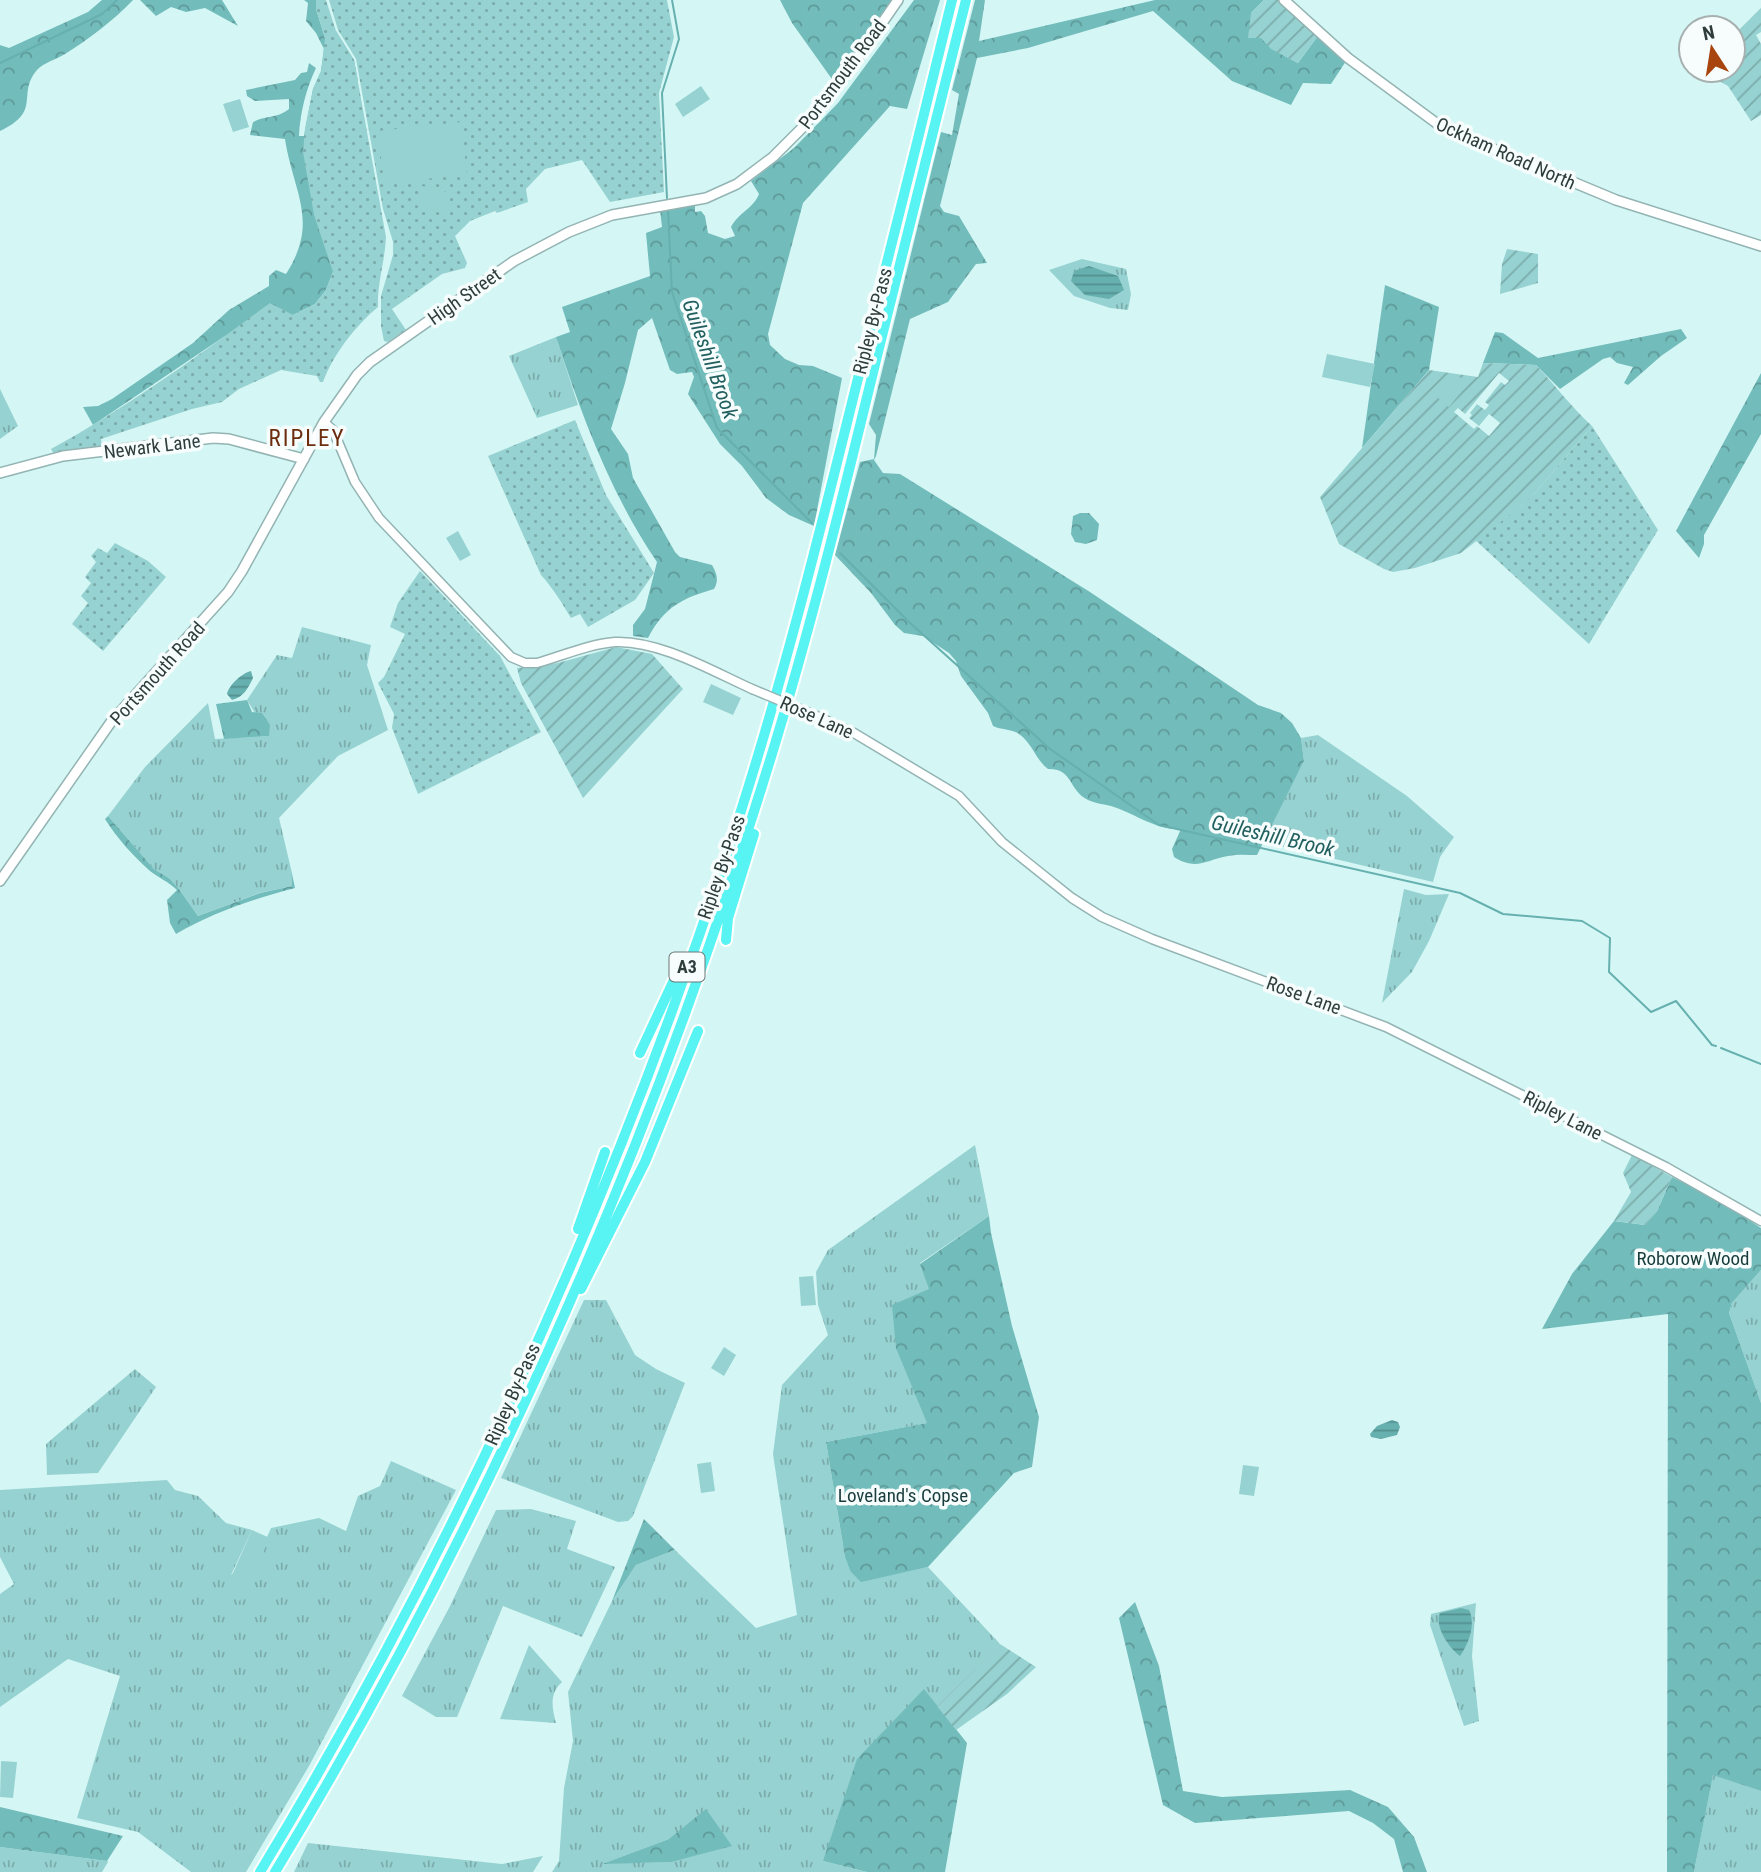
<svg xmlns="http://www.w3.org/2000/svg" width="1761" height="1872" viewBox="0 0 1761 1872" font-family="'Roboto Condensed',sans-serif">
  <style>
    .grass { fill: url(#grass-tufts); fill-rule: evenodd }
    .forest { fill: url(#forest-crowns) }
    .park { fill: url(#park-dots) }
    .garden { fill: url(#garden-furrows); fill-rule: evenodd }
    .pitch { fill: #96d2d1 }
    .water { fill: url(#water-rules) }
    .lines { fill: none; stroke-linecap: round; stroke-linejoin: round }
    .stream { stroke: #66b0af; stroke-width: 2 }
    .tertiary-casing { stroke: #93b4b3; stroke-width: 11 }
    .secondary-casing { stroke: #93b4b3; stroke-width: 12 }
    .trunk-casing { stroke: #fff; stroke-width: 14 }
    .tertiary { stroke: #fff; stroke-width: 8 }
    .secondary { stroke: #fff; stroke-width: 9 }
    .trunk { stroke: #58f4f3; stroke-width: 10 }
    .tertiary-bridge-casing { stroke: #93b4b3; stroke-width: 11; stroke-linecap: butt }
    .tertiary-bridge { stroke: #fff; stroke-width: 8 }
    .labels { text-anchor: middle; stroke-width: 7; stroke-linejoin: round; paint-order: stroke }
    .shield { fill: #f7fdfd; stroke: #6b7777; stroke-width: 2 }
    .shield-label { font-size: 18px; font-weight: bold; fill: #2f3d3d }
    .street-label { font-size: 19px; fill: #2f3d3d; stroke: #f7fdfd }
    .park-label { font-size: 19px; fill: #183c3b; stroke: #f7fdfd }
    .water-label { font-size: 21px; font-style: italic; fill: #22605f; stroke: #f7fdfd }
    .quarter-label { font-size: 23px; letter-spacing: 2px; fill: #6c2c0d; stroke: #f7fdfd }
  </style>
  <defs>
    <pattern id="grass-tufts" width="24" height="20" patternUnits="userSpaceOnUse" patternTransform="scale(1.75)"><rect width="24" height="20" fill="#96d2d1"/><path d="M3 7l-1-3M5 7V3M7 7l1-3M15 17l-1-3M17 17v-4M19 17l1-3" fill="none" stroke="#7bacab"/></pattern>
    <pattern id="forest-crowns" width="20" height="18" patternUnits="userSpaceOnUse" patternTransform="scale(1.75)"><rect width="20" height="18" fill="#72bcbb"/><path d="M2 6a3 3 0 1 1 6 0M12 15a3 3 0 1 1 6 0" fill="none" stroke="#5e9a99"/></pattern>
    <pattern id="park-dots" width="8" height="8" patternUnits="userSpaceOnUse" patternTransform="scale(1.75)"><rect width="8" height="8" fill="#96d2d1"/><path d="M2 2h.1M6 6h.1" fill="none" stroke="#7bacab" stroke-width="1.8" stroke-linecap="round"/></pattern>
    <pattern id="garden-furrows" width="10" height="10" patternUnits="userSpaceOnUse" patternTransform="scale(1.75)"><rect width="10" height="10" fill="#96d2d1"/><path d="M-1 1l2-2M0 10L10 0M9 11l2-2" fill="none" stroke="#7bacab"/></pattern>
    <pattern id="water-rules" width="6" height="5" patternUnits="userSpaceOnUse" patternTransform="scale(1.75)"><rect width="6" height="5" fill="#66b0af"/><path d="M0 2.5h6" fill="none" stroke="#549090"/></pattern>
  </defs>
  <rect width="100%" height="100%" fill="#d4f7f5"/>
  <path class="grass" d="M1082,259L1126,269L1131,294L1128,310L1110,308L1074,296L1049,270Z
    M556,337L578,405L537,418L509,356Z
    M0,389L18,426L0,439Z
    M302,627L371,645L367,665L388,730L338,756L279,818L291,869L292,886L259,893L198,916L179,889L169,878L154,869L108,816L145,767L208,703L215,739L269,736L247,700L277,655L292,658Z
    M1318,735L1407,796L1454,837L1440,857L1433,882L1263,842L1304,761L1301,738Z
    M1404,889L1426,895L1449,894L1429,941L1412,972L1382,1003Z
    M975,1145L989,1216L920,1263L930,1288L927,1423L826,1442L845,1557L850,1571L861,1581L928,1567L1000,1644L937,1706L924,1690L823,1861L867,1872H552L559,1861L564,1788L573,1741L568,1692L612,1601L636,1565L675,1550L756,1628L797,1615L773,1454L782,1385L828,1335L818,1305L816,1272L828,1250ZM669,1839L671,1862L605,1863Z
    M1761,1270V1403L1729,1313L1732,1303Z
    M584,1300H606L635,1355L656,1369L685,1383L633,1516L628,1521L618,1522L501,1478Z
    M135,1369L156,1387L98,1473L47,1475L46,1444Z
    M391,1461L456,1490L309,1766L246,1872H191L138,1832L77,1818L120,1676L68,1659L0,1707V1594L14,1584L0,1557V1490L167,1480L175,1490L198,1496L226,1523L252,1530L231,1575L269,1538L267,1537L271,1528L319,1518L346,1531L358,1496L380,1486Z
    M531,1509L576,1521L567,1549L615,1567L582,1637L503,1606L457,1717H436L402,1696L449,1608L496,1510Z
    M1476,1603L1472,1656L1479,1721L1464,1726L1430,1625L1431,1614Z
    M529,1645L562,1682C549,1694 552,1707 556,1723L500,1719Z
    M1713,1774L1761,1791V1872H1694Z
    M308,1843L502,1864L543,1856L533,1872H294Z
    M0,1847L107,1861L108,1862L102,1872H0Z"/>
  <path class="forest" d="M102,0H133C113,21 89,39 65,54C57,59 43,63 37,70C16,95 43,111 0,131V45L9,48L88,12Z
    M140,0H222L238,26L205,8L186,12L171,7L156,16Z
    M304,0H316V9L325,38L336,31L354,60L358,81L333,272L326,290L315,304L293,315L225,336L93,425L83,407L98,406L112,399L193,343L229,310L269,286V276L276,270L286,274C320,221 293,192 285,139L250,135L253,122C267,115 276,119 289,109V99L255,101L247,96L246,90L295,80L301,73L307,72L309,63L316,68C306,89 300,113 299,136H304L313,89L321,71L324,49L316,33L306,21L308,3Z
    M780,0H892L834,82L792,23Z
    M914,0H940L907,109L890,106L803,203L768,334L770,345L785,359L799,365L813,366L842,378L814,526L789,515L766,498L742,466L720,444L688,394L694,377L692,372L677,374L670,370L652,318L638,330L625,383L611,429L628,454L633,478L675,552L680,557L712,565C717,574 719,580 714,589C683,598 664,607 648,638L633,636V625L645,609L657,562C611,495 581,414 556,337L570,332L562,307L650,276L646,233L662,227L660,210L695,205V212L701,211L705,216L708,233L725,239L735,236L731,227C738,213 754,208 759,194L751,181L794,148L838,103Z
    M975,0H985L979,41L1155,0H1264L1251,13C1265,45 1267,47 1298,63L1320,33L1348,58L1331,84L1303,83L1291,105L1232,81L1153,11L1028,48L977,58L940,206L944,212L959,216L987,263L976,264L948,302L910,319L876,456L874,460L883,473L900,474L1090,592L1258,705L1281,713L1292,723L1301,738L1304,761L1257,855C1248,855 1238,854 1228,856C1206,860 1196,871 1174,857L1172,849L1181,829C1155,830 1138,815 1114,807C1106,804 1096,804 1088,800C1068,790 1073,768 1048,769C1035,759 1033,744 1019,734C1013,729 1001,730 993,726L988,713L961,676L956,661L949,653L923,636L904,633L895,625L871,593L835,555L860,462L874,459L876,435L869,424L941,132L952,135L959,94L952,90Z
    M1385,285L1439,307L1429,370L1362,448Z
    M1681,329L1687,338L1661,356L1628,385L1624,383L1633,367L1617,363L1610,357L1603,359L1560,389L1536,365L1483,363L1495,332L1503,333L1538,358Z
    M1761,373V434L1704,535V544L1699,558L1676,531Z
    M1080,513H1089L1099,524L1097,540L1086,544L1075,542L1071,534L1073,516Z
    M247,700L252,712L262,713L270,725L269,736L224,739L216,704Z
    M108,816L154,869L169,878L179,889L198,916L260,893L292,886L291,869L295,888C253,899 214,912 176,934L170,923L167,900L177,890C169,882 159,878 150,871C132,855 117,838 105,819Z
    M1672,1177L1717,1199L1761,1228V1270L1732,1303L1729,1313L1761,1403V1791L1713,1775L1694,1872H1667L1668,1314L1542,1329L1572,1274L1614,1221L1645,1225L1657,1211Z
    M989,1216L991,1233L1012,1326L1039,1417L1032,1467L1014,1473L928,1567L861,1582L850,1571L845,1557L826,1442L927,1423L896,1348L892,1305L929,1289L920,1264Z
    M644,1519L675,1550L636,1565L612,1601Z
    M1135,1602L1159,1666L1183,1791L1222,1797L1350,1790L1388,1807L1414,1837L1427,1872H1403L1394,1839L1373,1823L1349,1811L1195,1823L1163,1805L1119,1618Z
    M924,1689L967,1743L945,1872H867L823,1861L857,1759Z
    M0,1807L123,1836L107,1861L0,1847Z
    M706,1809L732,1846L671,1862L602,1864L669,1839Z"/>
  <path class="park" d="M316,0H326L336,31L354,60L386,237C385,261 377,284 378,307C355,326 333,355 323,382H320L317,376L281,370L239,389L222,402L192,409L101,439L102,446L54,454L51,449C128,407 199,355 270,303L293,315L315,304L326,290L333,272L314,215L303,152L305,128L313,89L321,71L325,38L316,9Z
    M329,0H667L674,37L659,93L664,192L610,202L582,160L545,169L526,189L528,202L497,213L495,211L470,221L455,236L467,263L465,268L442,274L392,309L406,330L388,342L384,341L381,326V296L393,255V242L383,209L356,59L338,30Z
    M575,420L606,495L654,573L635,600L588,627L580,614L571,618C563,605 553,588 541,575L488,456Z
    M1592,426L1658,530L1589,644L1475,540L1529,500Z
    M115,543L148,561L166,577L103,651L72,624L88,603L81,596L91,583L85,577L96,562L91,556L98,548L107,553Z
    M420,571L500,656L541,732L418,794L392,728L394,714L378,683L384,677L405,634L390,627L398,603Z"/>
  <path class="garden" d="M1264,0H1279L1318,36L1298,63L1271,49L1261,38H1248L1251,13Z
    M1761,8V32L1756,35L1761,44V115L1751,121L1728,86L1706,74L1708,70H1733V36Z
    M1507,249L1538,254V283L1500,294L1502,264Z
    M1483,363L1536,365C1555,385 1571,407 1592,426L1529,500L1461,553L1415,568L1393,572L1384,569L1339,544L1320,497L1429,370L1478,377ZM1499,373L1509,381L1505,385L1501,382L1485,402L1489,405L1485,410L1477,404L1470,413L1472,415L1469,418L1479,426L1489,414L1500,423L1489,436L1477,426L1474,429L1454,412L1458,408L1465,414Z
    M616,647L652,654L683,689L583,798L521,683L517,668L558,663Z
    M1632,1155L1672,1177L1657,1211L1645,1225L1614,1221L1631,1192L1623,1173Z
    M1000,1644L1036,1667L1007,1694L956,1730L937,1706Z"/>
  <path class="pitch" d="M701,86L710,99L683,117L675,104Z
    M240,99L249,127L233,132L223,104Z
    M461,122L467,174L384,184L378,131Z
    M422,186L451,193L446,213L417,206Z
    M1327,354L1375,364L1370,387L1322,377Z
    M1457,375L1468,383L1449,407L1438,398Z
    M458,531L471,555L460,561L446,538Z
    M711,684L741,698L733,715L703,702Z
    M813,1276L816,1305L801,1306L799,1277Z
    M724,1347L736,1355L724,1376L711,1368Z
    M711,1462L715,1491L701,1493L697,1464Z
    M1243,1465L1259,1467L1254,1496L1239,1494Z
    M252,1530L270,1538L240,1601L224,1593Z
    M1,1761L17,1762L13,1798L0,1797Z"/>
  <path class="water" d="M1089,266L1118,276L1124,290L1109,299L1085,295L1071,281L1074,271Z
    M251,671L253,678C248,688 244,697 232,700L227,694C229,685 242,673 251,671Z
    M1392,1420L1398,1422L1400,1427L1397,1435L1381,1439L1371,1437L1370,1434L1377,1426Z
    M1461,1608L1469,1610C1476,1624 1469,1643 1460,1656C1449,1648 1434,1626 1440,1613Z"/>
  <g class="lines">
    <path class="stream" d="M0,63L102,14L117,0
      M667,198L662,93L679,39L672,0
      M668,210L672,292L717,428L812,523
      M840,553L909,622L1050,749L1159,825L1460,893L1503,914L1582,921L1610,938L1609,972L1651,1012L1676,1001L1712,1045L1716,1046
      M1721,1048L1761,1064"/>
    <g class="tertiary-casing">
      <path id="tertiary" d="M324,422L333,430L355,482L379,518L511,657L525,663H537C562,656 589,644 615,642C659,640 712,671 752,689
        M812,714L854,733L959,796L1002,842L1072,898L1102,917L1152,939L1386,1027L1666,1167L1761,1221"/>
    </g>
    <g class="secondary-casing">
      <path id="secondary" d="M1284,0L1348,58L1443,128L1616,200L1761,246
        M0,473L63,456L213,438L229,439L304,459
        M0,881L111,722L228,592L242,571L324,422L357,375L370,362L514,261L569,232L612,215L706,198L737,184L773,157L804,126L848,72L898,0"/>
    </g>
    <g class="trunk-casing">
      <path id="trunk" d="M726,940L728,918L754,834
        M640,1053L680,967
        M578,1229L605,1152
        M581,1289L645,1162L698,1031
        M260,1872C453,1553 608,1211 726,857C780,695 821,528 862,362C892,241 923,121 952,0
        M275,1872C484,1527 648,1155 767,770C810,632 844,492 878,352C907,235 937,117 966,0"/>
    </g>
    <use href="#tertiary" class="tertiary"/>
    <use href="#secondary" class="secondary"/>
    <use href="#trunk" class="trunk"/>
    <g class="tertiary-bridge-casing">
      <path id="tertiary-bridge" d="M752,689L812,714"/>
    </g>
    <use href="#tertiary-bridge" class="tertiary-bridge"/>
  </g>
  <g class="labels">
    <rect class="shield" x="669.5" y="952.5" width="35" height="29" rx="5"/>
    <g class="shield-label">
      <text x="687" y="973">A3</text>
    </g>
    <g class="street-label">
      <text transform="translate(842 74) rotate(-53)" y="7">Portsmouth Road</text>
      <text transform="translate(1506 153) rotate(24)" y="7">Ockham Road North</text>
      <text transform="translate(464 296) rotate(-35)" y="7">High Street</text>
      <text transform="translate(872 321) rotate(-76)" y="7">Ripley By-Pass</text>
      <text transform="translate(152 446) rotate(-7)" y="7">Newark Lane</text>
      <text transform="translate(157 673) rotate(-48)" y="7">Portsmouth Road</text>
      <text transform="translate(817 717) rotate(24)" y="7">Rose Lane</text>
      <text transform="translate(721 867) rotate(-71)" y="7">Ripley By-Pass</text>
      <text transform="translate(1304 995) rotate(20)" y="7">Rose Lane</text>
      <text transform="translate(1563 1115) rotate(27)" y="7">Ripley Lane</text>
      <text transform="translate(512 1394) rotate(-66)" y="7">Ripley By-Pass</text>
    </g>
    <g class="park-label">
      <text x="1693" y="1265">Roborow Wood</text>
      <text x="903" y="1502">Loveland's Copse</text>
    </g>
    <g class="water-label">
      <text transform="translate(710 359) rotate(70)" y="7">Guileshill Brook</text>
      <text transform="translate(1273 836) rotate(13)" y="7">Guileshill Brook</text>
    </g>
    <g class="quarter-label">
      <text x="307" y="446">RIPLEY</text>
    </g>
  </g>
  <g transform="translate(1712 49) rotate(348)"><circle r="33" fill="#f7fdfd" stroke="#a7b0b0" stroke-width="2"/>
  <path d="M0-5L12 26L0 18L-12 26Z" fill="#a8440d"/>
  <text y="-10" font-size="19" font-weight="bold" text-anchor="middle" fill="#2f3d3d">N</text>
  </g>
</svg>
